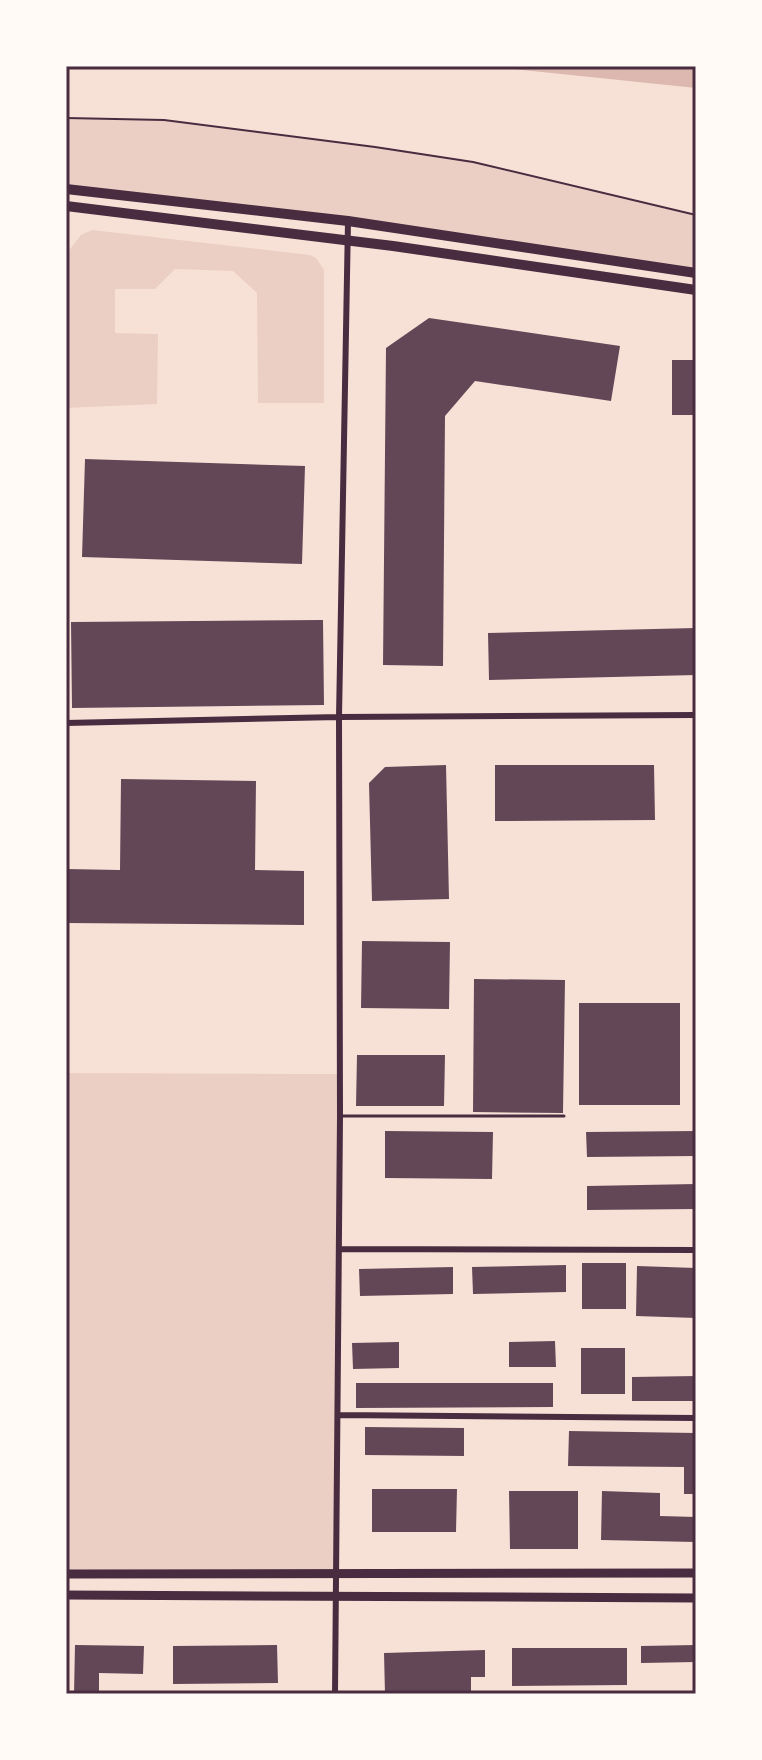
<svg xmlns="http://www.w3.org/2000/svg" width="762" height="1760" viewBox="0 0 762 1760" font-family="'Open Sans',sans-serif">
  <style>
    .green { fill: #ebcfc5 }
    .water { fill: #dcb8b0 }
    .building { fill: #644757 }
    .lines { fill: none; stroke-linecap: round; stroke-linejoin: round }
    .path { stroke: #4a2c40; stroke-width: 2 }
    .service { stroke: #4a2c40; stroke-width: 3 }
    .minor { stroke: #4a2c40; stroke-width: 6 }
    .secondary { stroke: #4a2c40; stroke-width: 9 }
    .primary { stroke: #4a2c40; stroke-width: 10 }
    .neatline { fill: none; stroke: #4a2c40; stroke-width: 3 }
  </style>
  <rect width="100%" height="100%" fill="#f7e1d7"/>
  <path class="green" d="M66,118L164,120L375,147L473,162L696,215V273L395,227L66,189Z
    M92,230L310,255L316,258L324,270V403H258L257,293L233,271L175,269L155,289H115V333L158,334L157,404L66,408V254L81,235Z
    M66,1073L340,1074L338,1575L66,1574Z"/>
  <path class="water" d="M484,66H696V88Z"/>
  <path class="building" d="M429,318L620,346L611,401L475,381L445,416L443,666L383,665L386,348Z
    M672,360H696V415H672Z
    M85,459L305,466L302,564L82,557Z
    M323,620L324,705L72,708L71,622Z
    M696,628V675L489,680L488,633Z
    M446,765L449,899L372,901L369,783L385,767Z
    M495,765H654L655,820L495,821Z
    M121,779L256,781L255,870L304,871V925L66,923V869L120,870Z
    M362,941L450,942L449,1009L361,1008Z
    M474,979L565,980L563,1113L473,1112Z
    M579,1003H680V1105H579Z
    M357,1055H445L444,1106H356Z
    M385,1131L493,1132L492,1179L385,1178Z
    M696,1131V1156L587,1157L586,1132Z
    M696,1184V1209L587,1210V1186Z
    M582,1263H626V1309H582Z
    M566,1265V1292L473,1294L472,1267Z
    M637,1266L696,1268V1318L636,1316Z
    M453,1267V1294L360,1296L359,1269Z
    M555,1341L556,1367H509V1342Z
    M399,1342V1368L353,1369L352,1343Z
    M581,1348H625V1394H581Z
    M696,1376V1401H632V1377Z
    M356,1383H553V1407L356,1408Z
    M365,1427L464,1428V1456L365,1455Z
    M569,1431L696,1433V1494H684V1467L568,1466Z
    M372,1489H457L456,1532H372Z
    M509,1491H578V1549H510Z
    M602,1491L660,1493V1516L696,1517V1542L601,1540Z
    M75,1645L144,1646L143,1674L99,1673V1694H74Z
    M277,1645L278,1683L173,1684V1646Z
    M696,1645V1662L641,1663V1646Z
    M512,1648H627V1685L512,1686Z
    M485,1650V1677H471V1694H385L384,1653Z"/>
  <g class="lines">
    <path class="path" d="M66,118L164,120L375,147L473,162L696,215"/>
    <path class="service" d="M340,1116H564"/>
    <path class="minor" d="M66,723L339,717L696,715
      M339,1249L696,1250
      M338,1415L696,1418
      M335,1694L340,1116L339,717L348,221"/>
    <path class="secondary" d="M66,1574L696,1573
      M66,1595L696,1598"/>
    <path class="primary" d="M66,189L348,221L696,273
      M66,206L393,246L696,290"/>
  </g>
  <rect width="762" height="1760" fill="none" stroke="#fffaf5" stroke-width="136"/>
  <rect x="68" y="68" width="626" height="1624" class="neatline"/>
</svg>
